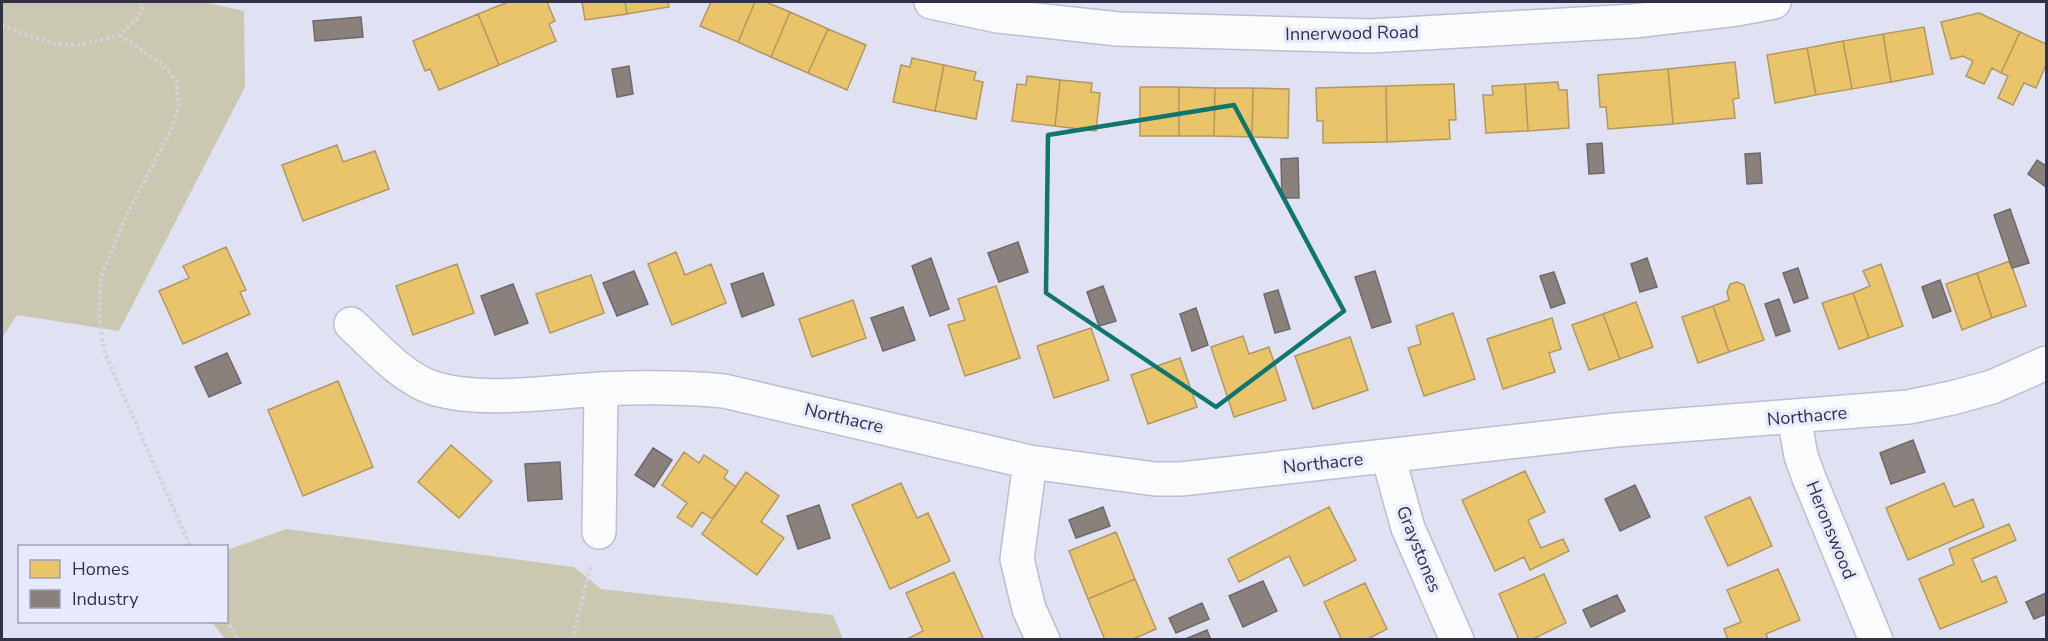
<svg xmlns="http://www.w3.org/2000/svg" width="2048" height="641" viewBox="0 0 2048 641" font-family="'Nunito Sans',sans-serif">
  <style>
    .green { fill: #cac8b1 }
    .homes { fill: #e9c46a; stroke: #b29860; stroke-width: 1.5 }
    .industry { fill: #8a817c; stroke: #6f696c; stroke-width: 1.5 }
    .lines { fill: none; stroke-linecap: round; stroke-linejoin: round }
    .minor-casing { stroke: #bdbed0; stroke-width: 36 }
    .path { stroke: #d2d2d8; stroke-width: 4; stroke-dasharray: 3 3; stroke-linecap: butt }
    .minor { stroke: #fafbfd; stroke-width: 33 }
    .marked { fill: none; stroke: #0f766e; stroke-width: 4.5; stroke-linejoin: round }
    .labels { text-anchor: middle; stroke-width: 6; stroke-linejoin: round; paint-order: stroke }
    .street-label { font-size: 18px; fill: #313247; stroke: #e7e9ff }
  </style>
  <rect width="100%" height="100%" fill="#e0e2f4"/>
  <path class="green" d="M2,2H204L244,11L245,87L119,331L17,315L2,338Z
    M286,529L574,567L601,589L833,615L843,639H225L212,622H226L227,550Z"/>
  <path class="homes" d="M508,2H547L555,21L549,24L556,41L499,65L478,14Z
    M582,2H625L627,14L585,20Z
    M625,2H668L669,7L627,14Z
    M711,2H755L738,42L700,26Z
    M755,2H766L790,12L771,57L738,42Z
    M790,12L828,29L808,73L771,57Z
    M1979,13L2020,32L2001,73L1992,68L1984,84L1966,76L1973,61L1963,56L1951,59L1941,22Z
    M478,14L499,65L439,90L430,69L425,71L413,41Z
    M1924,27L1933,74L1891,82L1883,34Z
    M828,29L866,45L847,90L808,73Z
    M2020,32L2046,44V65L2036,88L2024,83L2013,105L1998,98L2008,76L2001,73Z
    M1883,34L1891,82L1852,89L1843,41Z
    M1843,41L1852,89L1816,95L1807,48Z
    M1807,48L1816,95L1775,103L1767,55Z
    M912,58L944,65L935,111L893,102L901,65L910,67Z
    M1735,62L1739,98L1733,99L1735,118L1673,124L1668,69Z
    M944,65L976,72L974,80L983,82L976,119L935,111Z
    M1668,69L1673,124L1608,129L1606,107H1600L1598,75Z
    M1027,76L1060,80L1055,126L1012,121L1017,84L1026,85Z
    M1060,80L1092,83L1091,92L1100,93L1096,131L1055,126Z
    M1558,82L1559,90H1567L1569,128L1528,131L1525,84Z
    M1454,84L1456,120H1449L1450,139L1387,142L1386,86Z
    M1525,84L1528,131L1486,133L1483,95H1493L1492,86Z
    M1386,86L1387,142L1323,143V121H1317L1316,88Z
    M1140,87H1179V136H1140Z
    M1179,87L1215,88L1214,136H1179Z
    M1215,88H1253L1252,137L1214,136Z
    M1253,88L1289,89L1288,138L1252,137Z
    M337,145L343,162L375,151L389,189L303,221L282,165Z
    M226,247L246,290L240,292L250,314L183,344L159,291L189,278L183,266Z
    M676,252L685,275L711,264L726,303L672,325L648,264Z
    M2010,261L2026,306L1992,318L1977,273Z
    M457,264L474,313L413,335L396,286Z
    M1881,264L1903,326L1869,338L1853,293L1870,286L1863,271Z
    M1977,273L1992,318L1962,330L1946,284Z
    M591,275L604,313L550,333L536,294Z
    M1737,282L1744,285L1764,340L1729,352L1713,306L1729,300L1727,292L1730,284Z
    M996,286L1020,358L965,376L948,325L965,320L958,299Z
    M1853,293L1869,338L1839,349L1822,303Z
    M853,300L866,338L812,357L799,319Z
    M1636,302L1653,347L1620,359L1603,314Z
    M1713,306L1729,352L1698,363L1682,317Z
    M1453,313L1475,379L1424,396L1408,348L1421,344L1416,326Z
    M1603,314L1620,359L1589,370L1572,325Z
    M1552,318L1561,349L1549,353L1555,372L1503,389L1487,339Z
    M1091,328L1109,380L1054,398L1037,346Z
    M1243,336L1249,354L1269,347L1286,400L1234,417L1211,347Z
    M1350,337L1368,390L1313,409L1295,356Z
    M1180,358L1197,407L1148,424L1131,375Z
    M338,381L373,467L303,496L268,410Z
    M451,445L492,481L459,518L418,482Z
    M684,452L699,463L704,455L728,471L724,478L736,487L712,519L702,512L692,527L677,517L687,503L662,485Z
    M1525,471L1545,512L1528,520L1541,548L1563,539L1569,551L1530,570L1524,557L1495,571L1462,500Z
    M746,472L779,496L761,522L784,538L757,575L702,534Z
    M901,483L917,518L928,513L950,561L890,589L852,505Z
    M1944,483L1954,507L1973,499L1984,527L1908,560L1886,508Z
    M1750,497L1772,546L1728,566L1705,517Z
    M1329,507L1356,560L1304,586L1289,556L1239,582L1228,559Z
    M2009,524L2016,540L1972,559L1982,582L1996,576L2007,602L1940,629L1919,579L1954,564L1949,549Z
    M1116,532L1135,579L1088,599L1069,551Z
    M1778,569L1800,620L1766,634L1768,640H1728L1724,629L1741,622L1727,590Z
    M954,572L984,640H905L923,631L906,593Z
    M1544,574L1566,623L1531,640H1519L1499,594Z
    M1135,579L1156,629L1131,640H1105L1088,599Z
    M1365,583L1387,629L1366,640H1342L1324,602Z"/>
  <path class="industry" d="M361,17L363,37L315,41L313,21Z
    M629,66L633,94L617,97L612,69Z
    M1602,143L1604,173L1589,174L1587,144Z
    M1760,153L1762,183L1747,184L1745,154Z
    M1298,158L1299,198H1282L1281,159Z
    M2037,160L2046,166V187L2028,174Z
    M2010,209L2029,263L2012,268L1994,215Z
    M1018,242L1028,272L999,282L988,253Z
    M931,258L949,309L930,316L912,266Z
    M1647,258L1657,287L1640,292L1631,264Z
    M1798,268L1808,298L1794,303L1783,273Z
    M634,271L648,304L617,316L603,283Z
    M1375,271L1391,322L1372,328L1355,277Z
    M1554,272L1565,303L1551,308L1540,276Z
    M763,273L774,305L742,317L731,284Z
    M1940,280L1951,311L1933,318L1922,287Z
    M513,284L528,323L495,335L481,296Z
    M1103,286L1116,321L1099,326L1087,292Z
    M1278,290L1290,329L1275,333L1264,294Z
    M1779,299L1790,331L1776,336L1765,304Z
    M903,307L915,340L883,351L871,318Z
    M1196,308L1208,345L1192,351L1180,314Z
    M227,353L241,383L209,397L195,367Z
    M1913,440L1925,472L1891,484L1880,453Z
    M653,448L672,460L654,487L635,475Z
    M560,462L562,499L528,501L525,464Z
    M1635,485L1650,517L1620,531L1605,499Z
    M819,505L830,538L798,549L787,516Z
    M1103,507L1110,526L1076,538L1069,520Z
    M1263,581L1277,611L1243,627L1229,596Z
    M2046,593V614L2034,619L2026,602Z
    M1617,595L1625,611L1591,627L1583,610Z
    M1202,603L1209,619L1176,633L1169,618Z
    M1207,630L1211,640H1183Z"/>
  <g class="lines">
    <g class="minor-casing">
      <path id="minor" d="M931,2L998,16L1118,29L1370,36L1634,21L1737,9L1774,2
        M351,324C374,345 402,378 433,388C482,403 549,392 601,389C643,387 681,387 724,391L1030,462L1155,479H1181L1616,430L1908,407L1952,398L1992,387L2046,363
        M1794,417L1801,456L1809,478L1876,640
        M1388,456L1408,528L1457,640
        M1030,462L1017,559L1029,609L1043,640
        M599,532L601,389"/>
    </g>
    <path class="path" d="M2,26L55,44L80,45L120,35L138,18L143,7L141,2
      M120,35L164,66L176,81L179,106L172,128L127,214L101,277L99,315L104,351L190,546
      M226,620L238,640
      M572,640L591,565"/>
    <use href="#minor" class="minor"/>
  </g>
  <path class="marked" d="M1234,105L1344,311L1216,407L1046,293L1048,135Z"/>
  <g class="labels">
    <g class="street-label">
      <text transform="translate(1352 33) rotate(-1)" y="6">Innerwood Road</text>
      <text transform="translate(1807 416) rotate(-5)" y="6">Northacre</text>
      <text transform="translate(844 418) rotate(13)" y="6">Northacre</text>
      <text transform="translate(1323 463) rotate(-6)" y="6">Northacre</text>
      <text transform="translate(1831 530) rotate(68)" y="6">Heronswood</text>
      <text transform="translate(1419 549) rotate(68)" y="6">Graystones</text>
    </g>
  </g>
  <rect width="2048" height="641" fill="none" stroke="#313247" stroke-width="6"/>
  <rect x="18" y="545" width="210" height="78" fill="#e7e9ff" stroke="#9ea0b5" stroke-width="1.5"/>
  <rect x="30" y="560" width="30" height="18" fill="#e9c46a" stroke="#9ea0b5" stroke-width="1.5"/>
  <text x="72" y="575" font-size="18" fill="#313247">Homes</text>
  <rect x="30" y="590" width="30" height="18" fill="#8a817c" stroke="#9ea0b5" stroke-width="1.5"/>
  <text x="72" y="605" font-size="18" fill="#313247">Industry</text>
</svg>
